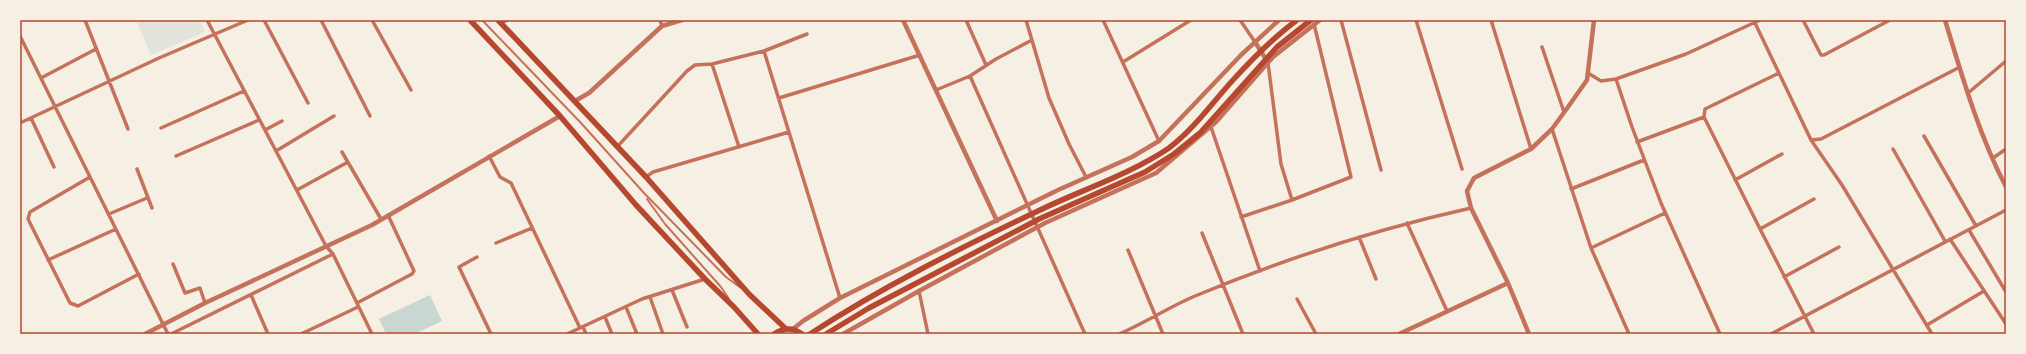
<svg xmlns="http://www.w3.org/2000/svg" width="2026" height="354" viewBox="0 0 2026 354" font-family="Overpass,sans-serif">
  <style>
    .green { fill: #e2e4dc }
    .water { fill: #c9d6d2 }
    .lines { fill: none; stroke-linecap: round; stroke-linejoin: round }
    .service { stroke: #c5725c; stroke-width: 2 }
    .minor { stroke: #c5725c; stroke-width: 3.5 }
    .tertiary { stroke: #c5725c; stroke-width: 4.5 }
    .primary { stroke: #b5482f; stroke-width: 5.5 }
    .neatline { fill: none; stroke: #b5482f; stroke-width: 1.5 }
  </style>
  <rect width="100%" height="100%" fill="#f6efe4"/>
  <path class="green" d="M136,20H199L205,32L151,55Z"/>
  <path class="water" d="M430,295L442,321L414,334H386L379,319Z"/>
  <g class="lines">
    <path class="service" d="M482,20L581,123L644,193L726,277L741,288
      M647,199L665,224L721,287L729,299"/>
    <path class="minor" d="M85,20L128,129
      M264,20L308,103
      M321,20L370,116
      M372,20L411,90
      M660,20L662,26
      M966,20L986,65
      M1026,20L1049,98L1069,144L1086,177
      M1103,20L1159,141
      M1240,20L1255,42
      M1341,20L1381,170
      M1416,20L1462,169
      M1491,20L1531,149
      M1803,20L1821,55H1824L1890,20
      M501,23L508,20
      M1755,23L1811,140L1821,139L1958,68
      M20,36L168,334
      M1542,47L1564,112
      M764,51L840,298
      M1123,62L1191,20
      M1588,73L1601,81L1616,79L1632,127L1661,203L1720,334
      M970,76L996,59L1032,40
      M41,78L96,49
      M1616,79L1686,54L1760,20
      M936,90L970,76L1085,334
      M1968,93L2006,61
      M779,98L920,55
      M1704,117L1705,109L1779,73
      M31,118L54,167
      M20,123L159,58L248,20
      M1211,127L1260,271
      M161,128L244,91
      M1552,129L1591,248L1629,334
      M265,130L282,121
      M1924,136L1976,226
      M1811,140L1842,185L1932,334
      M1637,142L1704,117L1760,229L1814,199
      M617,147L687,71L695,65L712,64
      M739,147L712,64L764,51L807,34
      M1893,149L1945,241
      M276,151L334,116
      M342,152L381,219
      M176,156L259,120
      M489,156L500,177L511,183L580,328
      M1993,158L2006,149
      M137,169L152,208
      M90,177L30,212L28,219L70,303L78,306L139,274
      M646,177L653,172L789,132
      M1735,180L1782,154
      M1571,189L1644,160
      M297,190L348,162
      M1292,200L1351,177L1314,24
      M109,214L147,198
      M1241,217L1292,200L1281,164L1268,63
      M1407,223L1447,311
      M1760,229L1814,334
      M1969,230L2006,292
      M1202,233L1243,334
      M1359,237L1376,279
      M1950,239L2006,324
      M496,243L532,228
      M1591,248L1665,213
      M1128,250L1163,334
      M333,254L372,334
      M477,257L459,267L491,334
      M48,260L116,229
      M173,264L185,293L200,288L205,303
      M1784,277L1839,247
      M672,290L687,327
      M919,291L928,334
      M251,295L268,334
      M650,297L663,334
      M1297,299L1316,334
      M357,303L412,274L414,271L388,215
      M626,307L637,334
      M605,317L612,334
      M1927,325L1984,291
      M583,327L586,334
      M171,334L333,254L326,246L207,20
      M301,334L358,307
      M567,334L642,299L705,279
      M1119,334C1145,323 1169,307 1195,296C1284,259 1377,229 1471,208
      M1771,334L2006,210"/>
    <path class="tertiary" d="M903,20L997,221
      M1945,20C1962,76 1979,135 2006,187
      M1255,42L1267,61
      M575,101L589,93L662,26L682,20
      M793,329L803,321L840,298L1058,190L1132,157L1159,141L1241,55L1279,20
      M145,334L205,303L372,225L560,116
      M843,334L919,291L1045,223L1156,173L1216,122L1273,57L1320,20
      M1399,334L1508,283
      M1529,334L1508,283L1471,208L1467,191L1474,178L1531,149L1552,129L1568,107L1587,80L1594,20"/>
    <path class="primary" d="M470,20L560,116L636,205L705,279L734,307L758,334
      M498,20L646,177L749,294L786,329
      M774,334C783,328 793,327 802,334
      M810,334C882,287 960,248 1038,211C1081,190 1129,175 1169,148C1194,129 1212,103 1233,80C1253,58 1273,38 1297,20
      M826,334L869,308L1039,219L1145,172L1174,154L1200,133L1277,47L1311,20"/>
  </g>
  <rect width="2026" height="354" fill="none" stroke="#f6efe4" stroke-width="42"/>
  <rect x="21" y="21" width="1984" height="312" class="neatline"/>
</svg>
